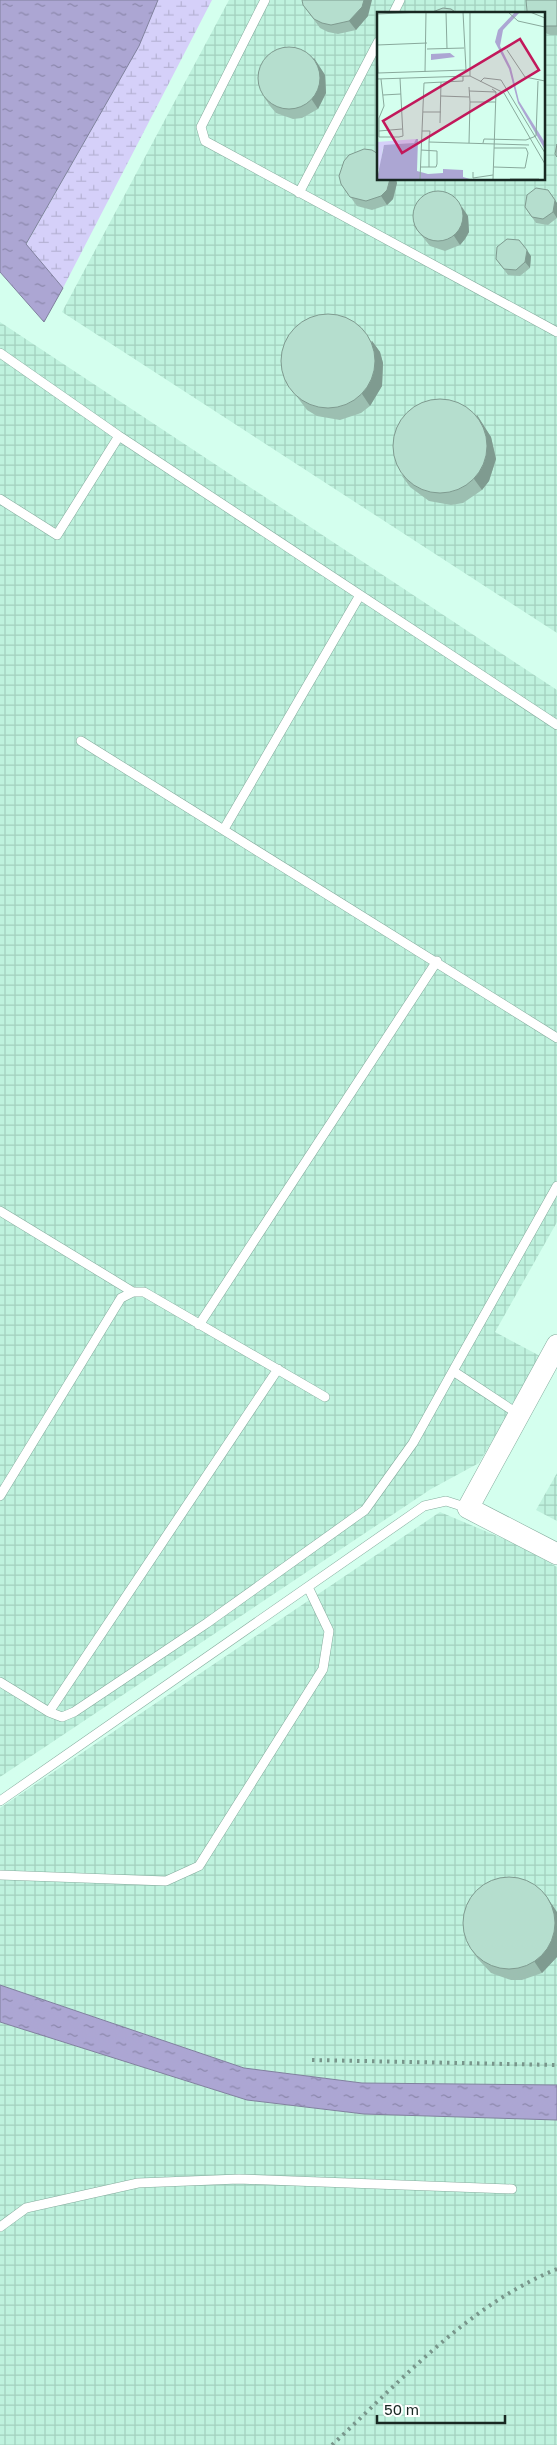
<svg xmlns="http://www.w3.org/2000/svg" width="557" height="2445" viewBox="0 0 557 2445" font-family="'Golos Text',sans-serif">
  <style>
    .industrial { fill: url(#industrial-grid); fill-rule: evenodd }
    .wetland { fill: url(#wetland-marsh) }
    .water { fill: url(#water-ripples); stroke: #80809e }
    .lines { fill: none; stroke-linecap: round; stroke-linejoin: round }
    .service-casing { stroke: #84ac9d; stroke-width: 10 }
    .tertiary-casing { stroke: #84ac9d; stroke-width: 22 }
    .service { stroke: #fff; stroke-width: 9 }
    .tertiary { stroke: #fff; stroke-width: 21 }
    .rail { stroke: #78968b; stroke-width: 4; stroke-dasharray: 2.5 5; stroke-linecap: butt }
    .wall { fill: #9cbfb1 }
    .shaded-wall { fill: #7f9b90 }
    .building { fill: #b5dece; stroke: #7f9b90 }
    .inset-road { fill: none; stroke: #89a99c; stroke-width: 1 }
    .view { fill: #c2185b; fill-opacity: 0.15; stroke: #c2185b; stroke-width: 2.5 }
    .inset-edge { fill: none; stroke: #182822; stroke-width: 2.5 }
  </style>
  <defs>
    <pattern id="industrial-grid" width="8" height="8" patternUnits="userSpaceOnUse" patternTransform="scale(1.25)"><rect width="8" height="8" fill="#bff2de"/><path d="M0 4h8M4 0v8" fill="none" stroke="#a3d0be"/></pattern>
    <pattern id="wetland-marsh" width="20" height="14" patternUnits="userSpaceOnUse" patternTransform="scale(1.25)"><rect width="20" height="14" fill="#d5d0f9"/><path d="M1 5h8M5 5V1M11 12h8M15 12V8" fill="none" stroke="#b6b3d5"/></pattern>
    <pattern id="water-ripples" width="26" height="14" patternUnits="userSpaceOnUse" patternTransform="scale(1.25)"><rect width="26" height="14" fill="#aca6d3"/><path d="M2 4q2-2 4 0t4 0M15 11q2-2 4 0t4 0" fill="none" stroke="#8b87ab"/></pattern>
  </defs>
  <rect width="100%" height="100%" fill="#d4ffee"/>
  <path class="industrial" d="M229,0H557V633L62,312ZM378,14H543V179H378Z
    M0,322L557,690V1222L495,1332L542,1357L479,1463L431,1489L0,1777Z
    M557,1473V1521L536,1510Z
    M440,1512L516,1544L557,1567V2085L362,2083L244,2068L0,1985V1808Z
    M0,2022L247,2100L364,2114L557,2120V2445H0Z"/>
  <path class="wetland" d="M158,0H212L63,288L26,245L139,46Z"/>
  <path class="water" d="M0,0H158L139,46L26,244L63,288L44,322L0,272Z
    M0,1985L244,2068L362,2083L557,2085V2120L364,2114L247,2100L0,2022Z"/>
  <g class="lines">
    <g class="service-casing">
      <path id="service" d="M265,0L201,127L205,141L557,332
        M393,14L400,0
        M299,193L378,42
        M0,353L119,436L557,725
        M0,499L57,535L119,436
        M81,741L557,1038
        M224,829L360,595
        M0,1211L133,1292
        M199,1325L437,961
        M518,1414L453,1371L557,1186
        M0,1496L121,1298L133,1292H144L325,1397
        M0,1682L49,1712L62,1717L74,1712L207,1623L365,1510L413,1443L453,1371
        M49,1712L278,1369
        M0,1801L424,1506L446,1501L468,1508
        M0,1875L166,1881L199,1866L323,1669L329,1631L308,1587
        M0,2227L26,2208L138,2183L239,2179L512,2189"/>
    </g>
    <g class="tertiary-casing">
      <path id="tertiary" d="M557,1345L468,1508L557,1554"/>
    </g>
    <use href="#service" class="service"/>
    <use href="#tertiary" class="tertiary"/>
    <path class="rail" d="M312,2060L557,2065
      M332,2445C401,2381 468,2305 557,2269"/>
  </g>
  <path class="wall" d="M557,0V35H550L543,32V14Z
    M303,5L368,16L356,30L338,34L328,32L320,28Z
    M314,58L325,75L326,93L318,109L302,118L293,119L276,113L270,106L264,97Z
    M397,183L393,199L387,205L372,210L357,206L341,184Z
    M548,190L557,203V218L548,225L536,223L525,207Z
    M468,216L469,232L465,239L460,245L445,251L430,246L413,225Z
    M531,256L530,268L520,276L508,275L496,259Z
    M372,341L380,352L383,363L382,386L370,406L361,413L340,420L317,416L307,410L285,381Z
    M477,415L491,437L496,459L489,481L482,490L463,503L451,505L429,501L410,487L402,476Z
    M553,1905L557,1957L542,1973L522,1980H511L491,1973L477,1958L469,1946Z"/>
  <path class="shaded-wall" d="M364,0H372L368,16L356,30L349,21Z
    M314,58L325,75L326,93L318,109L312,100Z
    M543,68L545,71V87L543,90Z
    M390,179H396L397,183L393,199L387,205L381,196Z
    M555,200L557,203V218L553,212Z
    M462,207L468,216L469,232L465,239L460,245L454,236Z
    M527,250L531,256L530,268L525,262Z
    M372,341L380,352L383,363L382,386L370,406L362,394Z
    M477,415L491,437L496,459L489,481L482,490L474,479Z
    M545,1894L557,1912V1957L542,1973L534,1961Z"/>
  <path class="building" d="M302,0H364L362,7L349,21L331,25L322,23L314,19L303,5Z
    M526,0H557V26H543V14H529L527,11Z
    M443,8L451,9L458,14H427Z
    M258 78a31 31 0 1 1 62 0a31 31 0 1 1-62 0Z
    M557,144V157L555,154Z
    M364,149L372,150L378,154V179H390L387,190L381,196L366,201L350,197L341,184L339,176L344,161L349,155Z
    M536,188L548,190L555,200L553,212L543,219L532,217L525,207L527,195Z
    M413 216a25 25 0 1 1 50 0a25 25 0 1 1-50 0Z
    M507,239L519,240L527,250L525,262L516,270L504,269L496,259L497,247Z
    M281 361a47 47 0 1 1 94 0a47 47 0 1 1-94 0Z
    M393 446a47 47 0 1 1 94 0a47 47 0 1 1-94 0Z
    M463 1923a46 46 0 1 1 92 0a46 46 0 1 1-92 0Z"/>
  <g transform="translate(377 12)">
    <rect width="168" height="168" fill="#d4ffee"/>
    <path d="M39,127L37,131L6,136L3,157L0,158V130Z" fill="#d5d0f9"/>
    <path d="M138,0H143L126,18L123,34L134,56L142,89L167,129V136L141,91L132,57L118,30L121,18ZM73,41L78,45L54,48V42ZM39,127H41L40,159L51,162L66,161V157L86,158V165L93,167H0L7,133L37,131Z" fill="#aca6d3"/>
    <path class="inset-road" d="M69,0L70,37M93,0V64M131,0L141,9L168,15M153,0L168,6M0,2L45,0M0,33L50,31M50,37L87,36M130,38L148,65L168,69M0,41L1,61L89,58L86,0M48,60L49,0M0,67L93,64L127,81L168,152M4,67L7,94L2,106V125H22L26,124L23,66M103,70L107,66L124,68L168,141M92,75L93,90H119M115,77L119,80L116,167M92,79L119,80M6,83L24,82M64,84L92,85M46,100H64M63,111L64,70M2,119L25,117M45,119H53L52,130L152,133M92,131L93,90M106,131L107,127L149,128L159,124L161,69M43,155H59L60,152V139L44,138M52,155V130M117,155L148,156L151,141L149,136H117M96,160V166L116,163M43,167L47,71L86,69V64M133,167H162"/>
    <path class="view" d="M143,27L162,58L25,141L6,109Z"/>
    <rect width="168" height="168" class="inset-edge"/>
  </g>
  <path d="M377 2415v8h128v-8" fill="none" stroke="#182822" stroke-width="2.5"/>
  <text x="384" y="2415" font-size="15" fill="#182822" stroke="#ffffff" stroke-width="4" paint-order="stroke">50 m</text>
</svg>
